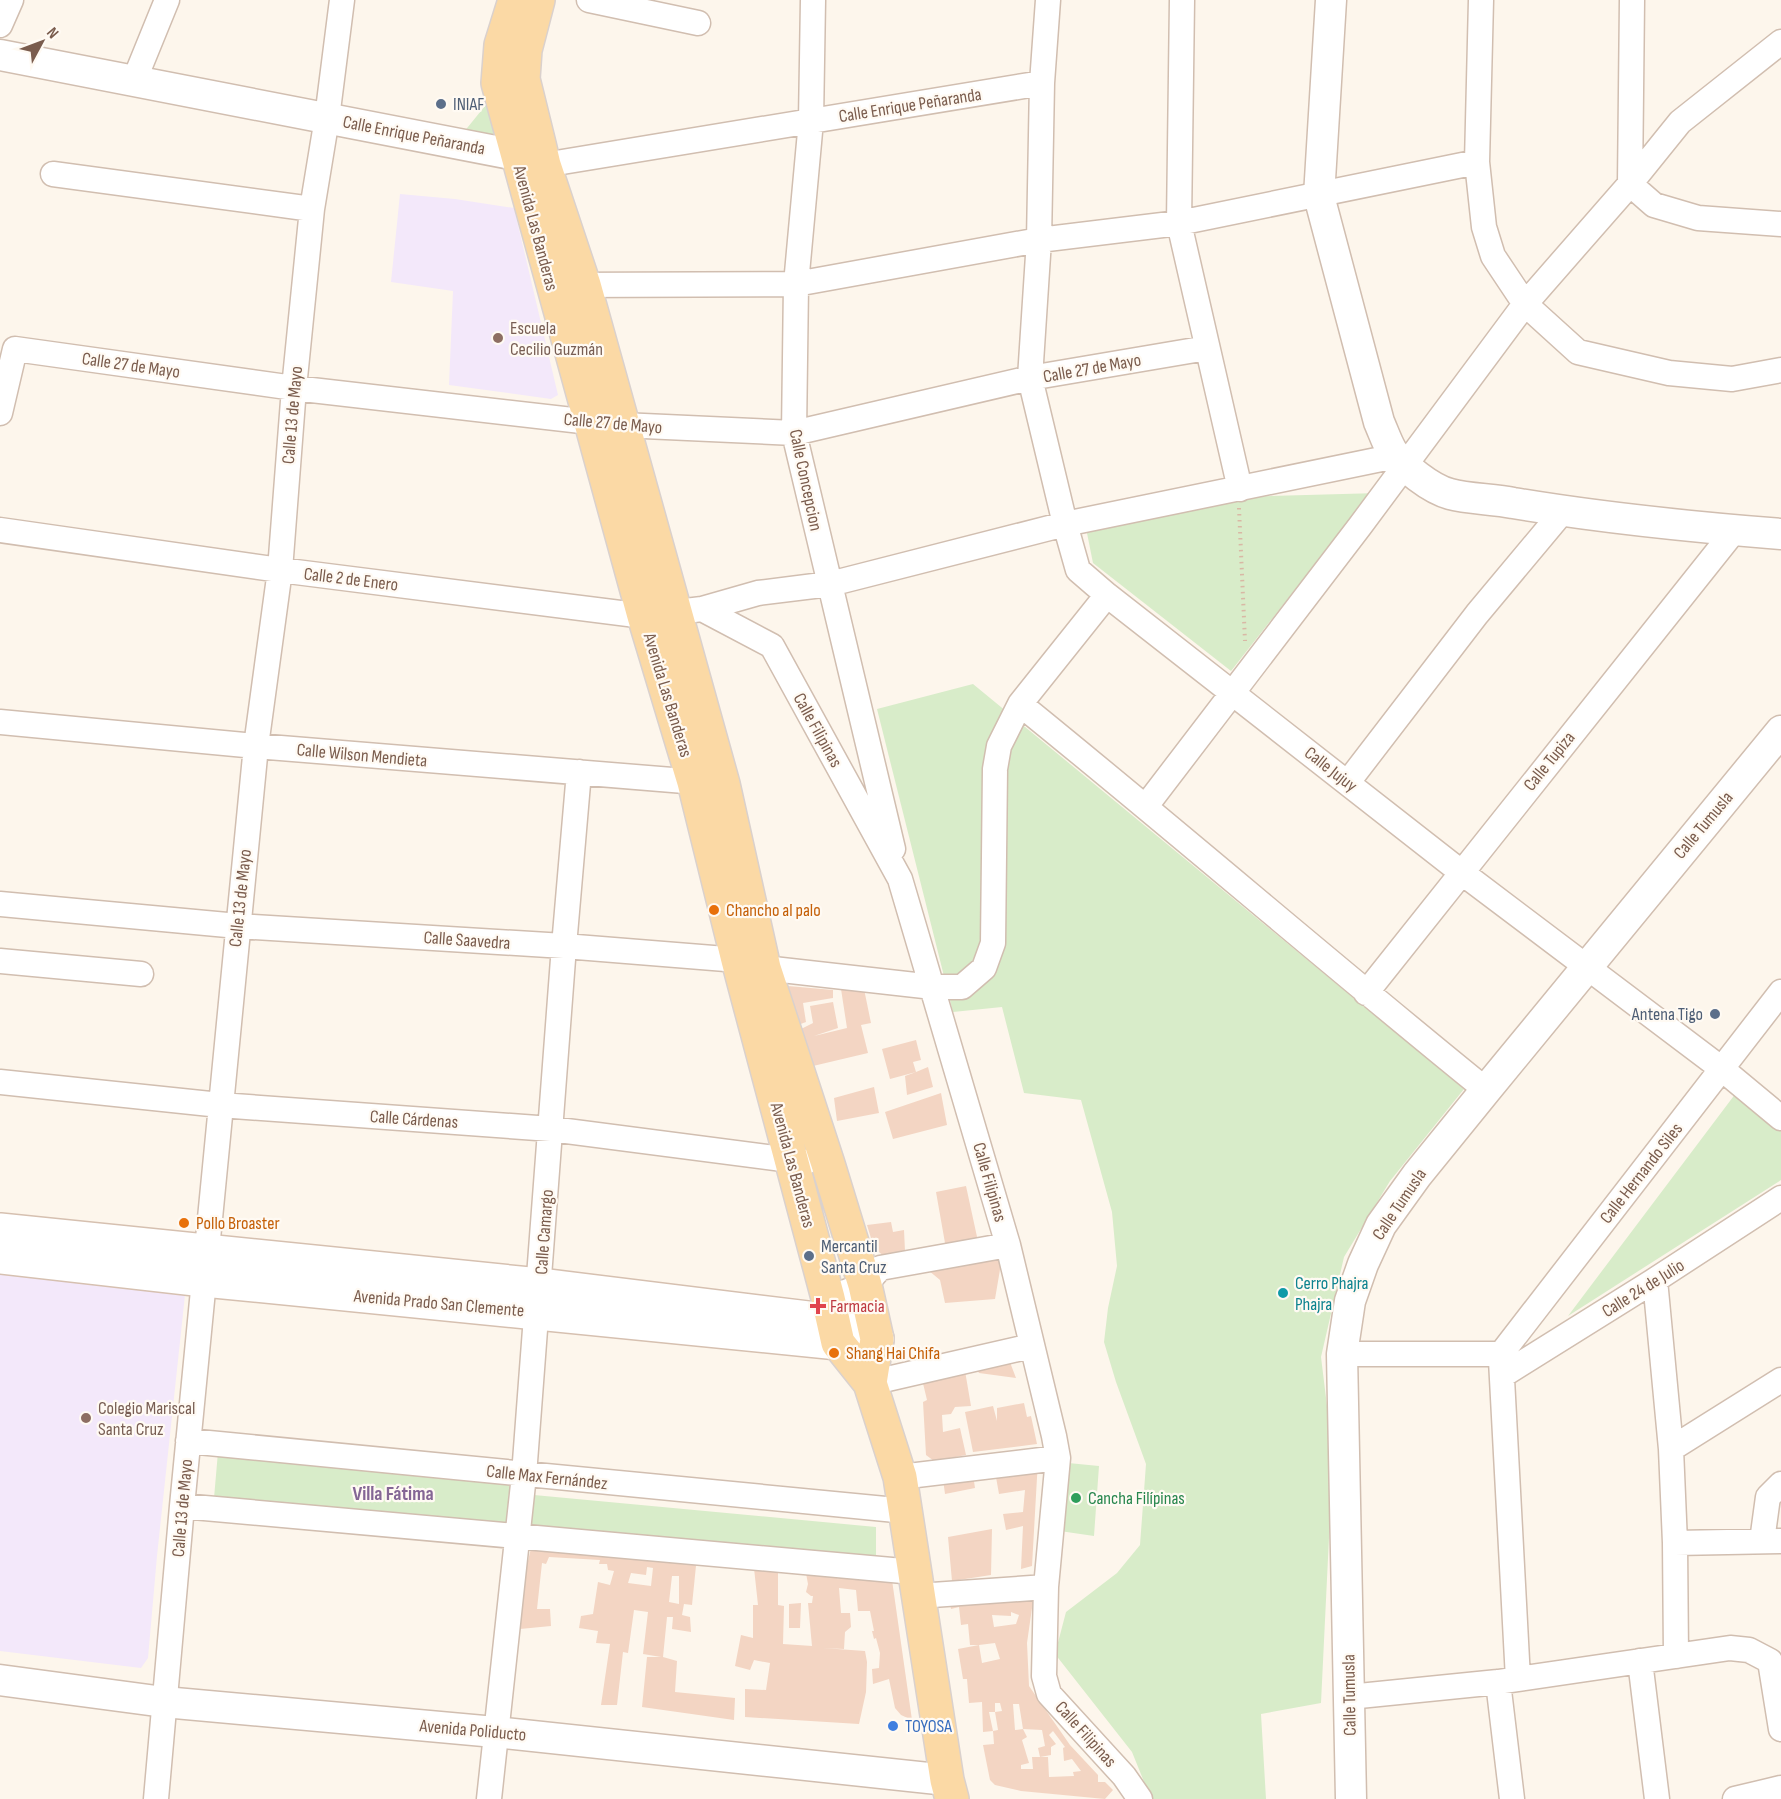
<svg xmlns="http://www.w3.org/2000/svg" width="1781" height="1799" viewBox="0 0 1781 1799" font-family="'Sofia Sans Condensed',sans-serif">
  <style>
    .education { fill: #f3e8fa }
    .green { fill: #d8ecc9 }
    .building { fill: #f3d5c3; fill-rule: evenodd }
    .lines { fill: none; stroke-linecap: round; stroke-linejoin: round }
    .minor-casing { stroke: #d1beb0; stroke-width: 27 }
    .tertiary-casing { stroke: #d1beb0; stroke-width: 33 }
    .secondary-casing { stroke: #d6c0b0; stroke-width: 36 }
    .primary-casing { stroke: #dad1cd; stroke-width: 36 }
    .path { stroke: #d9b8a5; stroke-width: 4; stroke-dasharray: 1.5 4.5; stroke-linecap: butt }
    .minor { stroke: #fff; stroke-width: 24 }
    .tertiary { stroke: #fff; stroke-width: 30 }
    .secondary { stroke: #fff; stroke-width: 33 }
    .primary { stroke: #fbd9a5; stroke-width: 33 }
    .service-dot { fill: #5c6f8a; stroke: #fffaf3; stroke-width: 2 }
    .education-dot { fill: #8d6e63; stroke: #fffaf3; stroke-width: 2 }
    .food-dot { fill: #e8710a; stroke: #fffaf3; stroke-width: 2 }
    .culture-dot { fill: #0f9aa8; stroke: #fffaf3; stroke-width: 2 }
    .health-dot { fill: #e0444e; stroke: #fffaf3; stroke-width: 2 }
    .leisure-dot { fill: #2e9e5b; stroke: #fffaf3; stroke-width: 2 }
    .shop-dot { fill: #3f7fe0; stroke: #fffaf3; stroke-width: 2 }
    .labels { text-anchor: middle; stroke-width: 4.5; stroke-linejoin: round; paint-order: stroke }
    .service-label { font-size: 18px; fill: #4e5e75; stroke: #fffaf3; text-anchor: start }
    .street-label { font-size: 18px; fill: #7a5c4d; stroke: #fffaf3 }
    .education-label { font-size: 18px; fill: #785e54; stroke: #fffaf3; text-anchor: start }
    .food-label { font-size: 18px; fill: #c56008; stroke: #fffaf3; text-anchor: start }
    .culture-label { font-size: 18px; fill: #0d838f; stroke: #fffaf3; text-anchor: start }
    .health-label { font-size: 18px; fill: #be3a42; stroke: #fffaf3; text-anchor: start }
    .leisure-label { font-size: 18px; fill: #27864d; stroke: #fffaf3; text-anchor: start }
    .shop-label { font-size: 18px; fill: #366cbe; stroke: #fffaf3; text-anchor: start }
    .neighbourhood-label { font-size: 20px; font-weight: bold; fill: #846695; stroke: #fffaf3 }
  </style>
  <rect width="100%" height="100%" fill="#fdf6ec"/>
  <path class="education" d="M400,194L455,199L514,208L558,395L551,399L449,385L453,291L391,282Z
    M0,1273L185,1295L157,1556L148,1658L141,1668L0,1651Z"/>
  <path class="green" d="M489,101L498,140L459,138Z
    M1379,493L1345,526L1231,671L1093,563L1087,533L1239,497Z
    M973,684L1464,1089L1390,1181L1344,1257L1321,1357L1333,1455L1321,1703L1261,1714L1266,1799H1151L1132,1752L1055,1654L1066,1612L1117,1573L1140,1545L1146,1464L1116,1382L1104,1342L1108,1308L1117,1266L1112,1212L1081,1100L1024,1093L1002,1007L953,1012L877,709Z
    M1736,1093L1781,1131V1180L1568,1316Z
    M218,1452L510,1481L506,1527L214,1498Z
    M1058,1462L1099,1466L1094,1536L1053,1530Z
    M534,1495L876,1527V1557L531,1528Z"/>
  <path class="building" d="M788,986L833,990V998L803,1003L806,1022L798,1025Z
    M841,989H864L871,1023L861,1025L868,1053L813,1066L799,1030L813,1023L810,1006L833,1002L838,1028L814,1036L847,1028Z
    M916,1040L921,1060L913,1062L916,1072L928,1067L933,1087L907,1095L905,1076L916,1072L890,1079L882,1049Z
    M874,1087L879,1113L837,1121L834,1098Z
    M941,1093L947,1125L893,1139L885,1112Z
    M966,1186L979,1246L959,1254L945,1243L936,1192Z
    M891,1222L893,1232L904,1230L905,1251L885,1257L874,1248L867,1225Z
    M1004,1246L995,1299L945,1303L940,1280L928,1270Z
    M1008,1357L1016,1378L979,1373L973,1363Z
    M964,1365L971,1406L955,1407L951,1414L942,1415L943,1432L960,1428L966,1455L934,1461L926,1455L923,1402L927,1400L921,1375Z
    M1024,1403L1027,1417L1031,1416L1037,1444L973,1452L965,1412L993,1406L997,1421V1408Z
    M1038,1460L1032,1566L1021,1569L1023,1526L1006,1530L1003,1514L1023,1512L1025,1490L999,1494L994,1466Z
    M972,1468L975,1488L945,1494L942,1472Z
    M992,1529L991,1575L952,1581L948,1537Z
    M531,1548L697,1556L692,1605L684,1604L682,1615L690,1617L691,1632L672,1629L673,1617H667L663,1657L677,1661L675,1692L735,1698L734,1720L642,1707L647,1657H661L643,1654L648,1612L634,1610L628,1653L623,1652L617,1705H601L610,1644L596,1643L598,1631L579,1628L581,1616L593,1614L598,1582L610,1585L614,1571L608,1570L607,1564H599L600,1560L549,1557L546,1564L542,1563L537,1609H550L551,1626L520,1629L525,1574ZM647,1567L653,1568L651,1586L628,1583L631,1573L646,1575ZM672,1576H679V1604L669,1602Z
    M753,1559L778,1561V1605L784,1606L783,1644L812,1646L808,1603H812L813,1596H811L806,1592L808,1584L805,1568L837,1570L838,1580L839,1570L892,1580L912,1720L901,1715L895,1708L889,1679L873,1684L872,1669L879,1668L880,1653L876,1638L874,1639L872,1631H874L870,1611H858L856,1590L839,1588L841,1613H850L851,1627L845,1632L844,1649L823,1648L865,1651L867,1662L866,1692L859,1724L745,1717V1689L766,1690L770,1663L754,1660L750,1670L735,1666L741,1635L753,1638V1605H758Z
    M1035,1587L1027,1643L1029,1686L1070,1745L1098,1775V1782H1105L1113,1790L1105,1799L1021,1791L995,1785L990,1780L983,1745L994,1744L993,1731L983,1732L982,1702L969,1703L967,1679H963L958,1649L979,1645H970L968,1624L961,1625L959,1607L951,1609L949,1594ZM1011,1612L1019,1615L1016,1624L994,1627L992,1615L1011,1616ZM995,1643L1000,1659L982,1663L979,1645ZM995,1703H1000L1002,1711L995,1712L998,1730L993,1731L989,1712H995ZM1013,1704H1019L1023,1729L1042,1730L1045,1746L1038,1748L1040,1757L1051,1755V1747L1056,1744L1049,1735L1053,1731L1065,1747L1063,1748L1064,1761L1072,1759L1081,1771L1073,1772L1074,1776L1049,1777L1048,1757H1032L1033,1769H1021V1765L1029,1763L1022,1740L1027,1737L1023,1729L1015,1730Z
    M801,1603L800,1628H789V1604Z"/>
  <g class="lines">
    <g class="minor-casing">
      <path id="minor" d="M589,0L698,23
        M813,0L811,121L796,284L794,433L893,849
        M1048,0L1042,83L1039,240L1030,378L1065,524L1078,570L1107,595L1461,872L1722,1069L1781,1118
        M1182,0L1179,223L1240,489
        M1481,0L1477,162L1484,227L1493,256L1525,304L1578,352L1669,373L1732,379L1781,370
        M1632,0L1630,184L1654,205L1698,218L1781,224
        M0,25L11,0
        M134,81L167,0
        M544,165L1042,83
        M53,174L312,209
        M569,285L796,284L1039,240L1179,223L1477,162
        M0,413L15,349L294,388L590,422L622,425L794,433L1030,378L1207,348
        M0,530L280,570L644,616L702,609L758,593L830,584L1065,524L1396,456
        M702,609L772,646L900,879L1008,1245L1054,1436L1058,1458L1046,1587L1044,1676L1049,1694L1124,1776L1140,1799
        M1020,704C1177,831 1329,963 1486,1090
        M0,722L256,746L709,783
        M1348,782L1477,614L1563,511
        M1146,806L1360,526L1525,304L1630,184L1680,122L1781,42
        M0,904L238,926L564,946L738,960L764,968L933,987H962L984,968L993,943L995,769L999,746L1020,704L1107,595
        M0,961L141,974
        M1366,993L1734,531
        M0,1082L220,1105L551,1129L806,1162
        M1655,1280L1671,1449L1675,1543L1676,1656
        M828,1298L865,1285L880,1268L1008,1245
        M1342,1354H1501
        M1501,1354L1781,992
        M1501,1360L1518,1679
        M1503,1375L1655,1280L1781,1198
        M870,1383L1031,1346
        M188,1441L906,1511
        M1671,1449L1781,1380
        M900,1477L1058,1458
        M182,1506L914,1572
        M1762,1541L1768,1497L1781,1484
        M1675,1543L1781,1541
        M918,1596L1046,1587
        M1640,1661L1657,1799
        M1498,1682L1512,1799
        M1349,1697L1498,1682L1730,1648L1749,1650L1770,1661L1781,1729
        M156,1799L182,1506L256,746L280,570L294,388L312,209L327,118L342,0
        M489,1799L524,1475L564,946L579,772
        M1735,1799L1781,1788"/>
    </g>
    <g class="tertiary-casing">
      <path id="tertiary" d="M1331,0L1319,196L1379,422C1383,431 1387,443 1392,451C1403,467 1431,489 1450,494C1468,499 1494,499 1513,503C1602,518 1692,527 1781,534
        M0,55L516,155L538,163
        M0,1680L164,1702L495,1732L947,1780
        M1351,1799L1342,1354L1350,1301L1363,1264L1381,1225L1417,1175L1486,1090L1781,731"/>
    </g>
    <g class="secondary-casing">
      <path id="secondary" d="M0,1230L540,1285L833,1321L871,1316
        M0,1257L204,1280L838,1343L877,1339"/>
    </g>
    <g class="primary-casing">
      <path id="primary" d="M515,0L501,45L498,83L644,616L694,782L738,960L828,1298L838,1343L870,1383L900,1477L947,1780L952,1799
        M538,0L525,50L523,79L539,144L544,165L584,285L723,784L764,968L828,1164L865,1285L877,1339L870,1383"/>
    </g>
    <path class="path" d="M1239,508L1245,641"/>
    <use href="#minor" class="minor"/>
    <use href="#tertiary" class="tertiary"/>
    <use href="#secondary" class="secondary"/>
    <use href="#primary" class="primary"/>
  </g>
  <g class="service-dot">
    <circle cx="441" cy="104" r="6"/>
    <circle cx="1715" cy="1014" r="6"/>
    <circle cx="809" cy="1256" r="6"/>
  </g>
  <g class="education-dot">
    <circle cx="498" cy="338" r="6"/>
    <circle cx="86" cy="1418" r="6"/>
  </g>
  <g class="food-dot">
    <circle cx="714" cy="910" r="6"/>
    <circle cx="184" cy="1223" r="6"/>
    <circle cx="834" cy="1353" r="6"/>
  </g>
  <circle class="culture-dot" cx="1283" cy="1293" r="6"/>
  <path class="health-dot" d="M815 1297h6v6h6v6h-6v6h-6v-6h-6v-6h6z"/>
  <circle class="leisure-dot" cx="1076" cy="1498" r="6"/>
  <circle class="shop-dot" cx="893" cy="1726" r="6"/>
  <g class="labels">
    <g class="service-label">
      <text x="453" y="110">INIAF</text>
      <text x="1703" y="1020" text-anchor="end">Antena Tigo</text>
      <text x="821" y="1252">Mercantil<tspan x="821" dy="21">Santa Cruz</tspan></text>
    </g>
    <g class="street-label">
      <text transform="translate(910 105) rotate(-9)" y="6">Calle Enrique Peñaranda</text>
      <text transform="translate(414 135) rotate(11)" y="6">Calle Enrique Peñaranda</text>
      <text transform="translate(536 228) rotate(75)" y="6">Avenida Las Banderas</text>
      <text transform="translate(131 365) rotate(8)" y="6">Calle 27 de Mayo</text>
      <text transform="translate(1092 368) rotate(-10)" y="6">Calle 27 de Mayo</text>
      <text transform="translate(292 415) rotate(-85)" y="6">Calle 13 de Mayo</text>
      <text transform="translate(613 423) rotate(5)" y="6">Calle 27 de Mayo</text>
      <text transform="translate(806 480) rotate(78)" y="6">Calle Concepcion</text>
      <text transform="translate(351 579) rotate(7)" y="6">Calle 2 de Enero</text>
      <text transform="translate(668 695) rotate(73)" y="6">Avenida Las Banderas</text>
      <text transform="translate(818 730) rotate(61)" y="6">Calle Filipinas</text>
      <text transform="translate(362 755) rotate(5)" y="6">Calle Wilson Mendieta</text>
      <text transform="translate(1549 761) rotate(-51)" y="6">Calle Tupiza</text>
      <text transform="translate(1331 769) rotate(38)" y="6">Calle Jujuy</text>
      <text transform="translate(1703 825) rotate(-50)" y="6">Calle Tumusla</text>
      <text transform="translate(240 898) rotate(-84)" y="6">Calle 13 de Mayo</text>
      <text transform="translate(467 940) rotate(4)" y="6">Calle Saavedra</text>
      <text transform="translate(414 1119) rotate(4)" y="6">Calle Cárdenas</text>
      <text transform="translate(793 1165) rotate(75)" y="6">Avenida Las Banderas</text>
      <text transform="translate(1641 1173) rotate(-52)" y="6">Calle Hernando Siles</text>
      <text transform="translate(990 1182) rotate(74)" y="6">Calle Filipinas</text>
      <text transform="translate(1399 1204) rotate(-56)" y="6">Calle Tumusla</text>
      <text transform="translate(544 1232) rotate(-86)" y="6">Calle Camargo</text>
      <text transform="translate(1643 1288) rotate(-32)" y="6">Calle 24 de Julio</text>
      <text transform="translate(439 1303) rotate(5)" y="6">Avenida Prado San Clemente</text>
      <text transform="translate(547 1477) rotate(6)" y="6">Calle Max Fernández</text>
      <text transform="translate(182 1508) rotate(-85)" y="6">Calle 13 de Mayo</text>
      <text transform="translate(1349 1695) rotate(-91)" y="6">Calle Tumusla</text>
      <text transform="translate(473 1730) rotate(5)" y="6">Avenida Poliducto</text>
      <text transform="translate(1086 1734) rotate(48)" y="6">Calle Filipinas</text>
    </g>
    <g class="education-label">
      <text x="510" y="334">Escuela<tspan x="510" dy="21">Cecilio Guzmán</tspan></text>
      <text x="98" y="1414">Colegio Mariscal<tspan x="98" dy="21">Santa Cruz</tspan></text>
    </g>
    <g class="food-label">
      <text x="726" y="916">Chancho al palo</text>
      <text x="196" y="1229">Pollo Broaster</text>
      <text x="846" y="1359">Shang Hai Chifa</text>
    </g>
    <g class="culture-label">
      <text x="1295" y="1289">Cerro Phajra<tspan x="1295" dy="21">Phajra</tspan></text>
    </g>
    <g class="health-label">
      <text x="830" y="1312">Farmacia</text>
    </g>
    <g class="leisure-label">
      <text x="1088" y="1504">Cancha Filípinas</text>
    </g>
    <g class="shop-label">
      <text x="905" y="1732">TOYOSA</text>
    </g>
    <g class="neighbourhood-label">
      <text x="393" y="1500">Villa Fátima</text>
    </g>
  </g>
  <g transform="translate(42 42) rotate(49)" stroke="#fffaf3" stroke-width="4.5" paint-order="stroke">
  <path d="M0-4.5L10 22L0 15L-10 22Z" fill="#7a5c4d"/>
  <text y="-9" font-size="16" font-weight="bold" text-anchor="middle" fill="#7a5c4d">N</text>
  </g>
</svg>
